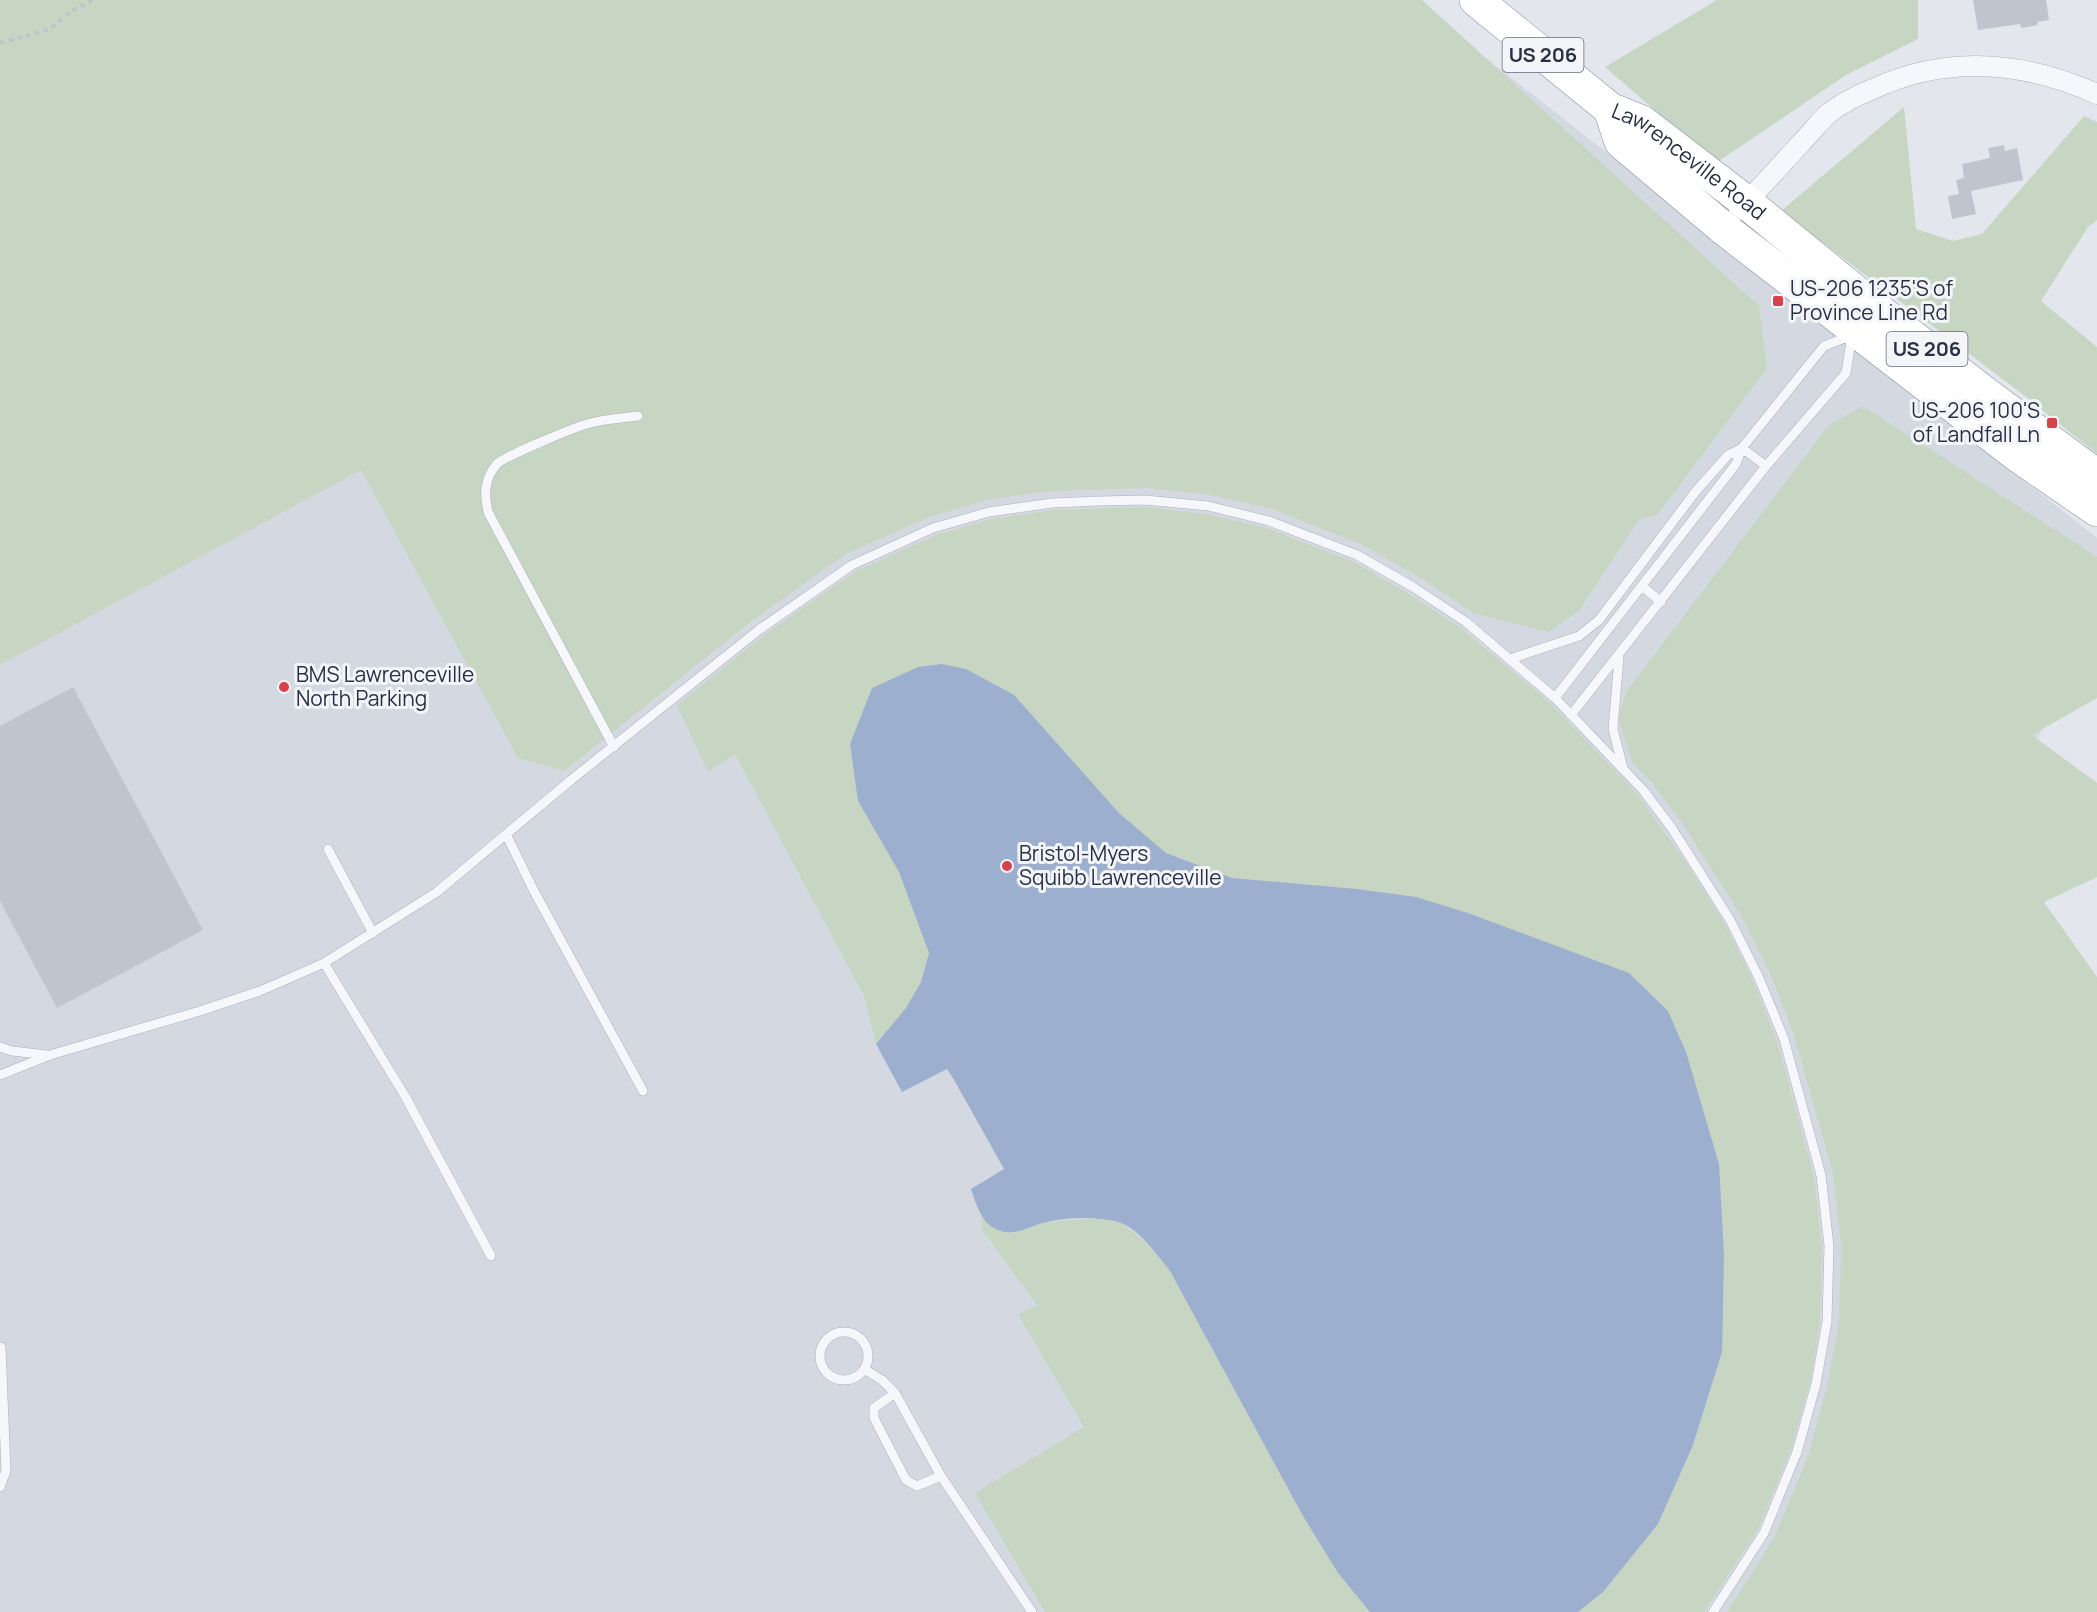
<svg xmlns="http://www.w3.org/2000/svg" width="2097" height="1612" viewBox="0 0 2097 1612" font-family="Manrope,sans-serif">
  <style>
    .built { fill: #d4d8e1 }
    .green { fill: #c6d6c3 }
    .water { fill: #9cafce }
    .building { fill: #c0c4cf }
    .lines { fill: none; stroke-linecap: round; stroke-linejoin: round }
    .lane-casing { stroke: #abb0ba; stroke-width: 10 }
    .street-casing { stroke: #abb0ba; stroke-width: 21 }
    .highway-casing { stroke: #8991a4; stroke-width: 34 }
    .path { stroke: #c1c4cb; stroke-width: 4; stroke-dasharray: 4.5 4.5; stroke-linecap: butt }
    .lane { stroke: #f6f7fa; stroke-width: 9 }
    .street { stroke: #f6f7fa; stroke-width: 20 }
    .highway { stroke: #fff; stroke-width: 33 }
    .poi-dot { fill: #d8414a; stroke: #f3f5f9; stroke-width: 2 }
    .labels { text-anchor: middle; stroke-width: 6; stroke-linejoin: round; paint-order: stroke }
    .shield { fill: #f3f5f9; stroke: #666c7c; stroke-width: 1.5 }
    .shield-label { font-size: 20px; font-weight: bold; fill: #293146 }
    .street-label { font-size: 21px; fill: #293146; stroke: #f3f5f9 }
    .poi-label { font-size: 21px; fill: #293146; stroke: #f3f5f9; text-anchor: start }
  </style>
  <rect width="100%" height="100%" fill="#e3e6ec"/>
  <path class="built" d="M0,0L1486,58L2097,538V614L2008,801L2097,1612H0Z"/>
  <path class="green" d="M0,0H1422L1759,306L1767,368L1658,514L1638,521L1579,611L1548,632L1473,613L1419,577L1363,545L1272,509L1211,495L1146,488L1051,491L986,500L929,517L846,554L753,620L564,771L518,758L361,470L0,665Z
    M1717,0H1918V39L1846,75L1716,163L1605,67Z
    M1904,107L1916,229L1953,241L1982,234L2084,116L2097,122V220L2088,227L2041,301L2097,347V454L2025,396L1781,211Z
    M1863,406L2097,557V698L2032,735L2097,783V877L2044,902L2097,977V1612H1727L1774,1538L1808,1456L1827,1387L1839,1322L1841,1246L1833,1173L1794,1035L1770,973L1740,914L1681,821L1652,783L1632,762L1618,718L1626,692L1829,425Z
    M1145,507L1207,514L1266,528L1354,562L1409,594L1461,628L1550,703L1638,795L1690,868L1724,923L1753,981L1777,1041L1814,1177L1822,1247L1820,1320L1810,1383L1791,1449L1758,1529L1704,1612H1578L1603,1592L1658,1524L1693,1445L1722,1352L1686,1052L1668,1011L1629,974L1468,913L1416,897L1357,889L1232,878L1166,853L1119,813L966,669L942,664L918,667L872,688L858,801L899,872L929,953L921,982L906,1008L876,1044L864,996L735,754L708,772L677,705L764,635L856,571L936,535L990,519L1052,510Z
    M981,1215L994,1229L1014,1233L1048,1222L1097,1218L1123,1224L1148,1244L1170,1271L1270,1456L1338,1573L1370,1612H1045L975,1493L1084,1427L1018,1314L1037,1305L983,1231Z"/>
  <path class="water" d="M942,664L966,669L1014,695L1119,813L1166,853L1232,878L1357,889L1416,897L1468,913L1629,973L1668,1011L1686,1052L1719,1164L1724,1255L1722,1352L1693,1445L1658,1524L1603,1592L1578,1612H1370L1338,1573L1303,1516L1170,1271C1158,1256 1140,1230 1121,1223C1101,1216 1067,1217 1047,1222C1029,1226 1012,1239 994,1228C980,1220 976,1203 971,1189L1004,1169L953,1078L947,1069L902,1092L876,1044L906,1008L921,982L929,953L899,872L858,801L850,744L872,688L918,667Z"/>
  <path class="building" d="M1973,0H2046L2049,20L2037,22L2038,25L2021,28L2020,24L1978,30Z
    M2004,145L2005,151L2017,148L2023,180L1971,191L1976,214L1952,219L1948,196L1959,194L1956,180L1964,178L1962,164L1990,158L1988,148Z
    M73,687L203,930L57,1008L0,901V726Z"/>
  <g class="lines">
    <g class="lane-casing">
      <path id="lane" d="M1642,586L1661,602
        M1619,657L1613,729L1623,768
        M1510,659L1579,636L1599,620L1696,491L1728,455L1742,448L1766,466
        M1555,698L1736,464L1742,448L1824,346L1850,336
        M1571,715L1766,466L1846,373L1852,335
        M614,747L488,512C484,494 484,479 497,464C505,456 573,428 587,424C603,419 621,418 638,416
        M506,834L534,891L643,1091
        M328,849L373,933
        M324,963L405,1096L491,1256
        M0,1047L12,1051L47,1055
        M0,1075L50,1055L200,1011L260,991L324,963L437,892L571,780L760,629L852,565L933,528L989,512L1052,503L1100,501L1145,500L1208,506L1269,521L1357,555L1413,587L1466,622L1555,698L1643,790L1671,827L1730,920L1759,978L1784,1039L1821,1175L1829,1246L1827,1321L1816,1384L1797,1452L1764,1533L1713,1612
        M820 1356a24 24 0 1 1 48 0a24 24 0 1 1-48 0Z
        M864,1369L882,1380L895,1393L941,1476L1032,1612
        M895,1393L874,1408V1418L906,1480L917,1486L941,1476
        M0,1487L6,1471L1,1347"/>
    </g>
    <g class="street-casing">
      <path id="street" d="M1739,210C1760,188 1780,166 1801,143C1810,134 1819,122 1829,113C1842,103 1858,95 1873,89C1948,54 2023,61 2097,94"/>
    </g>
    <g class="highway-casing">
      <g id="highway">
        <path id="s1" d="M1476,0L1610,109L1642,122L1746,202L1873,306L1982,391L2097,476"/>
        <path d="M1610,109L1621,142L1723,228L2017,455L2097,510"/>
      </g>
    </g>
    <path class="path" d="M0,43L41,32L52,27L72,11L92,0"/>
    <use href="#lane" class="lane"/>
    <use href="#street" class="street"/>
    <use href="#highway" class="highway"/>
  </g>
  <g class="poi-dot">
    <rect x="1772" y="295" width="12" height="12" rx="3"/>
    <rect x="2046" y="417" width="12" height="12" rx="3"/>
    <circle cx="284" cy="687" r="6"/>
    <circle cx="1007" cy="866" r="6"/>
  </g>
  <g class="labels">
    <g class="shield">
      <rect x="1502.5" y="38" width="81" height="34" rx="4.5"/>
      <rect x="1886.5" y="332" width="81" height="34" rx="4.5"/>
    </g>
    <g class="shield-label">
      <text x="1543" y="62">US 206</text>
      <text x="1927" y="356">US 206</text>
    </g>
    <g class="street-label">
      <text dy="7" stroke="none"><textPath href="#s1" startOffset="268">Lawrenceville Road</textPath></text>
    </g>
    <g class="poi-label">
      <text x="1790" y="296">US-206 1235'S of<tspan x="1790" dy="24">Province Line Rd</tspan></text>
      <text x="2040" y="418" text-anchor="end">US-206 100'S<tspan x="2040" dy="24">of Landfall Ln</tspan></text>
      <text x="296" y="682">BMS Lawrenceville<tspan x="296" dy="24">North Parking</tspan></text>
      <text x="1019" y="861">Bristol-Myers<tspan x="1019" dy="24">Squibb Lawrenceville</tspan></text>
    </g>
  </g>
</svg>
